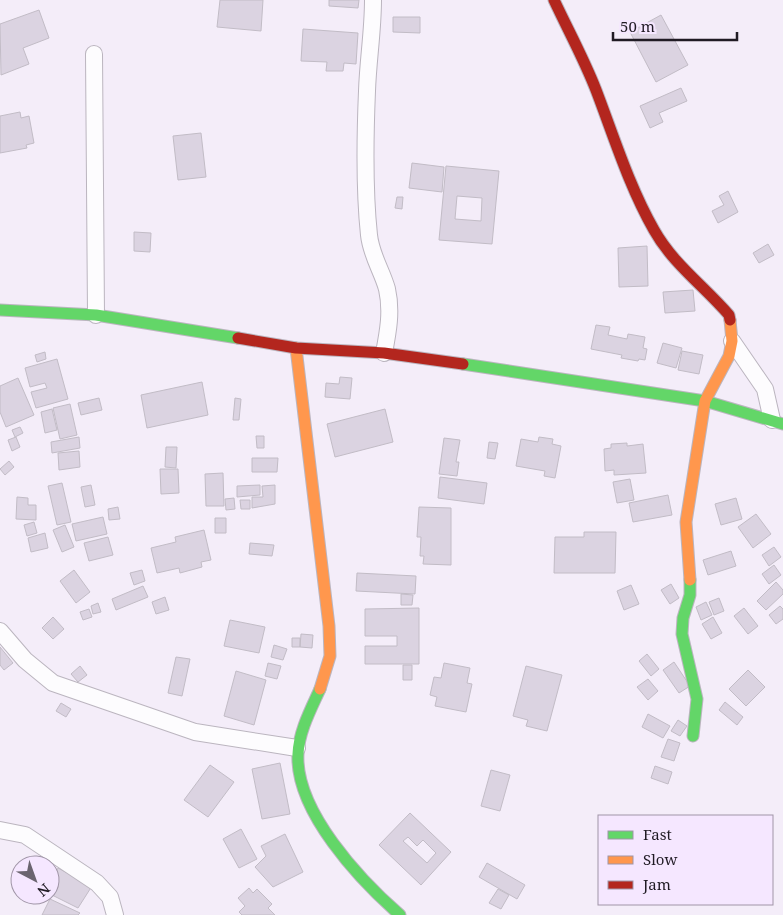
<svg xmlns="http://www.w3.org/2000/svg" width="783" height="915" viewBox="0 0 783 915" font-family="'Noto Serif',serif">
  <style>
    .building { fill: #dbd3e1; stroke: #c2bcc6; fill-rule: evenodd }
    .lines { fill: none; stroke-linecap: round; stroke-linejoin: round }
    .street-casing { stroke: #bbb5bf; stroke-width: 18 }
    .fast-casing { stroke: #bbb5bf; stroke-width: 13 }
    .slow-casing { stroke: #bbb5bf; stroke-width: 13 }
    .jam-casing { stroke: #bbb5bf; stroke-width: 13 }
    .street { stroke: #fdfcfe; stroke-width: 16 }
    .fast { stroke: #63d668; stroke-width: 11 }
    .slow { stroke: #ff974d; stroke-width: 11 }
    .jam { stroke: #b3261e; stroke-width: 11 }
  </style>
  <rect width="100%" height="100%" fill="#f4edf9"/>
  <path class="building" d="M220,0H263L261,31L217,27Z
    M329,0H359L358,8L329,6Z
    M39,10L49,38L23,48L29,64L1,75L0,24Z
    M661,15L688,65L656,82L630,32Z
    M393,17H420V33L393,32Z
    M303,29L358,33L356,64L344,63L343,71H326L327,62L301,61Z
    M681,88L687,101L659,113L663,122L650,128L640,106Z
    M20,112L21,118L29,116L34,143L26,145L27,148L0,153V116Z
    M201,133L206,177L178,180L173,136Z
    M412,163L444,167L442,192L409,188Z
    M446,166L499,171L492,244L439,240ZM457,196L482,198L481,221L455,219Z
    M728,191L738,212L718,223L712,211L724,205L719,196Z
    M397,197H403L402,209L395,208Z
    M134,232L151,233L150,252L134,251Z
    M768,244L774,255L759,263L753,253Z
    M647,246L648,286L619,287L618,248Z
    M693,290L695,311L665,313L663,292Z
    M596,325L610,327L608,335L627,339L628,334L645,337L643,348L647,349L645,360L639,359L638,361L621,358L622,355L591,349Z
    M663,343L682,348L676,368L657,363Z
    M682,351L703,355L699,374L678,370Z
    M45,352L46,359L37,362L35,355Z
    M57,359L68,399L36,408L31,392L47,388L45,383L30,387L25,368Z
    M340,377L352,378L350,399L325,397L326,383L339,384Z
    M18,378L34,415L6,427L0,412V386Z
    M202,382L208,415L147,428L141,395Z
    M99,398L102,410L81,415L78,403Z
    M235,398L241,399L239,420H233Z
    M70,404L77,435L60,439L53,408Z
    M52,409L57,430L45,433L41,412Z
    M385,409L393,442L335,457L327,424Z
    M20,427L23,433L15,437L12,430Z
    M256,436H264V448H257Z
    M16,437L20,447L12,451L8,440Z
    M79,437L80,448L52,453L51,442Z
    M539,437L553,439L552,444L561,446L555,478L544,476L545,471L516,466L521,439L538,442Z
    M444,438L460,440L456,462H459L457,476L439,474Z
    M489,442L498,443L495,459L487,458Z
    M627,443V446L643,444L646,473L614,475V470L605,471L604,449L611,448V444Z
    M166,447H177L176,468L165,467Z
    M79,451L80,467L59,470L58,453Z
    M252,458H278L277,472H252Z
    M9,461L14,467L5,475L0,469Z
    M160,469H178L179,493L161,494Z
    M223,473L224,506H206L205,474Z
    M440,477L487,483L484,504L438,498Z
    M630,479L634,500L617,503L613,482Z
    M62,483L71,522L57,525L48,486Z
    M91,485L95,505L85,507L81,487Z
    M260,485V495L237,497V486Z
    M275,485V504L252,508V497H263L262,486Z
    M668,495L672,515L633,522L629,503Z
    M17,497L28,498V505H36V520L16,519Z
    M234,498L235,509L226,510L225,499Z
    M736,498L742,519L721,525L715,504Z
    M240,500H250V509H241Z
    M118,507L120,519L109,520L108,509Z
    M419,507L451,508V565L423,564L424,556H420L421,537H417Z
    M756,514L771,534L753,548L738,527Z
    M103,517L107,534L76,541L72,524Z
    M215,518H226V533H215Z
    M34,522L37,533L27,536L24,525Z
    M65,525L74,547L62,552L53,530Z
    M204,530L211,560L201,562L202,567L180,573L179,568L157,573L151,548L176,542L175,537Z
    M584,532H616L615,573H554L555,537H584Z
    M45,533L48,548L31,552L28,538Z
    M108,537L113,555L89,561L84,543Z
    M250,543L274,545L272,556L249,554Z
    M774,547L781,557L769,566L762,555Z
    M731,551L736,566L708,575L703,560Z
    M774,565L781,575L769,584L762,574Z
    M74,570L90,592L76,603L60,581Z
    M142,570L145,581L134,585L130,573Z
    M357,573L416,576L415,594L356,591Z
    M776,582L783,590V594L766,610L757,601Z
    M671,584L679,598L670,604L661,590Z
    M631,585L639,604L624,610L617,591Z
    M143,586L148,597L116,610L112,599Z
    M401,594L413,595L412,605H401Z
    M165,597L169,610L156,614L152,602Z
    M719,598L724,611L714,615L709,602Z
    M706,602L712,615L701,620L696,607Z
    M98,603L101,612L93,614L91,606Z
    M780,606L783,609V619L776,624L769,615Z
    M419,608V664H365V646H397V636H365V609Z
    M744,608L758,626L748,634L734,616Z
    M89,609L92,617L83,620L80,612Z
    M53,617L64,629L53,639L42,628Z
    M713,617L722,633L711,639L702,624Z
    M230,620L265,627L259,653L224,646Z
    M301,634L313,635L312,648L300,647Z
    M292,638H300V647H292Z
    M274,645L287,649L283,660L271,657Z
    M0,647L13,663L4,670L0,665Z
    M647,654L659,669L651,676L639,661Z
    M176,657L190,659L182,696L168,693Z
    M674,662L690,686L679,693L663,670Z
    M268,663L281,666L277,679L265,676Z
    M444,663L470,668L467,683L472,684L466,712L435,706L437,697L430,695L434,677L441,678Z
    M403,665H412V680H403Z
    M80,666L87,675L78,682L71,674Z
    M526,666L562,675L547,731L526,726L528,720L513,716Z
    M748,670L765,687L746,706L729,689Z
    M236,671L266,680L254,725L224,716Z
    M648,679L658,691L648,700L637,687Z
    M725,702L743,717L737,725L719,710Z
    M61,703L71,709L66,717L56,711Z
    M648,714L670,726L663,738L642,727Z
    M678,720L687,726L680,736L671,731Z
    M668,739L680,743L674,761L661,757Z
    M280,763L290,814L262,819L252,769Z
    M210,765L234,782L208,817L184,800Z
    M655,766L672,772L668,784L651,778Z
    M491,770L510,775L500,811L481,806Z
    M410,813L451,852L421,885L379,845ZM408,837L417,846L423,840L436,853L427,863L403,841Z
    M241,829L257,859L239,868L223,839Z
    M285,834L303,872L273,887L255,867L266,856L261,846Z
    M487,863L525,885L517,899L479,877Z
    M58,868L92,886L78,908L50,894V884Z
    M249,888L253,893L257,889L272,904L268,908L275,915H242L239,912L245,906L238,898Z
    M498,889L509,895L501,909L489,903Z
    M50,899L80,913L78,915H42Z"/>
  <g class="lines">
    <g class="street-casing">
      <path id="street" d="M373,0C373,31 368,60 367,91C365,138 364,188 369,235C371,255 382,271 387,289C392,311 388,332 384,353
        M94,54L96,315
        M732,341L765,389L772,420
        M0,631L25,660L53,683L195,732L297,748
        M0,830L25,835L97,883L110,897L115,915"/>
    </g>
    <g class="fast-casing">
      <path id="fast" d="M0,310L96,315L238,338
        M463,364L705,401L783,424
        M690,580V595L683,618L682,634L697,699L693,736
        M320,689C311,709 299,731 298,754C295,811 360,880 400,915"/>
    </g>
    <g class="slow-casing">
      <path id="slow" d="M296,348L329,626L330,656L320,689
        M690,580L686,522L705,401L729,356L732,341L730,320"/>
    </g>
    <g class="jam-casing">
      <path id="jam" d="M554,0C568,30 584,59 596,90C614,137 629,186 654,230C673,264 704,286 729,315L730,320
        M238,338L296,348L384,353L463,364"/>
    </g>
    <use href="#street" class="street"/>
    <use href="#fast" class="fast"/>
    <use href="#slow" class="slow"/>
    <use href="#jam" class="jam"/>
  </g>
  <rect x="598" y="815" width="175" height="90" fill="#f5e7ff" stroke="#a095a7"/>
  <rect x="608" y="831" width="25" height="8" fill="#63d668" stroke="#a095a7"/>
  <text x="643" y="840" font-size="15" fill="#201b24">Fast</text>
  <rect x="608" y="856" width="25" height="8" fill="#ff974d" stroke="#a095a7"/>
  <text x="643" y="865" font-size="15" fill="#201b24">Slow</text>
  <rect x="608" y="881" width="25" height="8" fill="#b3261e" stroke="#a095a7"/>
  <text x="643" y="890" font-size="15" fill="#201b24">Jam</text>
  <g transform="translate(35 880) rotate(139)"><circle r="24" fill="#f5e7ff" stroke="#a095a7"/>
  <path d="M0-4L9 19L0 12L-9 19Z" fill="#6a646f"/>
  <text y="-8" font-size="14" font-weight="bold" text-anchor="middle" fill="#201b24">N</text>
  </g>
  <path d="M613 32v8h124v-8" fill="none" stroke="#201b24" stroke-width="2.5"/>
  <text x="620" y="32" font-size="15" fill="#201b24" stroke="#f5e7ff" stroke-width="4" paint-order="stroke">50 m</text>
</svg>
